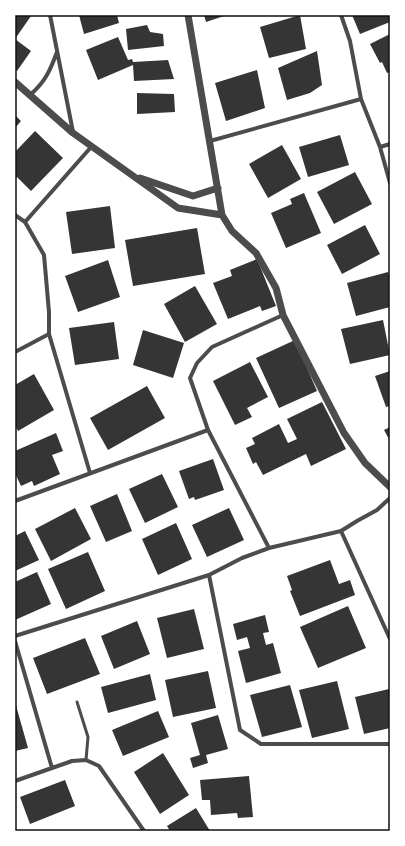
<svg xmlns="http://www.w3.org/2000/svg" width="405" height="846" viewBox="0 0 405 846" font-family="Rubik,sans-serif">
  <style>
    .building { fill: #353535 }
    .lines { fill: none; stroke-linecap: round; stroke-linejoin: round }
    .service { stroke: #4c4c4c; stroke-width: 3 }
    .minor { stroke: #4c4c4c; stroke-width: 4 }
    .tertiary { stroke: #4c4c4c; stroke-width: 7 }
    .neatline { fill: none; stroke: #111; stroke-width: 1.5 }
  </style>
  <rect width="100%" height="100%" fill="#fff"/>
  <path class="building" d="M15,15H29L31,16L15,39L31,51L17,71L15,69Z
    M79,15H117L119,23L84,34Z
    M204,15H227L206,22Z
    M300,15L306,49L269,58L260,27Z
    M352,15H390V22L360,34Z
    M147,25L150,32L163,34L164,46L128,50L126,29Z
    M390,34V72L387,73L382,62L380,63L370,44Z
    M118,37L128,60L132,59L133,62L168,60L174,79L134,81L133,65L98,80L86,50Z
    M317,51L322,85L310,93L287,100L278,68Z
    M257,70L265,108L226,121L215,83Z
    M137,93L174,94L175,112L137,114Z
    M15,115L21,121L15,128Z
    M35,131L63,158L31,191L17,177L15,179V152Z
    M340,135L349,165L308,177L299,147Z
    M282,145L301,179L268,198L249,164Z
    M355,172L372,204L334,224L317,192Z
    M304,193L321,233L286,248L271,213L292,204L290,199Z
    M110,206L115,248L72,254L66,212Z
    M365,225L380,254L342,274L327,245Z
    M197,228L205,274L133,286L125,240Z
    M257,259L276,306L262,311L260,306L228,319L213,283L232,276L230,270Z
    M108,260L120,297L78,312L65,276Z
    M388,272L390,278V307L356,316L347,283Z
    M195,286L217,324L185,342L164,304Z
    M383,320L390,355L350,364L341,329Z
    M114,322L119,359L75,365L69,328Z
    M143,330L184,343L173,378L133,365Z
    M295,340L317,391L279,408L256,358Z
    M250,362L268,397L247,408L252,417L235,425L213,381Z
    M390,371V406L386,407L375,376Z
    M34,374L54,410L18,431L15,425V385Z
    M147,386L165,418L108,450L90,418Z
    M322,402L346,449L311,466L306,454L263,475L256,462L253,464L246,448L255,444L252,438L279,424L288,443L297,439L287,419Z
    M390,427V441L384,430Z
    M56,433L63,451L52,455L60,474L34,486L32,481L21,486L15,473V451Z
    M213,459L224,490L195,500L194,497L189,499L179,471Z
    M162,474L178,507L145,523L129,489Z
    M117,494L132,531L106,542L90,506Z
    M75,508L91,539L51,561L35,529Z
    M229,508L244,540L207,557L192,525Z
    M176,523L192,559L158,575L142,539Z
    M25,531L39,560L15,571V536Z
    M88,552L105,591L66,609L48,569Z
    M330,560L339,584L350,580L355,595L300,616L290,591L292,590L287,576Z
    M37,572L51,604L15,620V582Z
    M348,606L366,648L318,668L300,627Z
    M194,609L204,649L167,658L157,618Z
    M265,615L269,632L263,633L266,645L273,643L281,673L246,683L238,651L250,648L247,637L237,640L233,624Z
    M137,621L150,654L114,669L101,636Z
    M85,638L100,674L47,694L33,658Z
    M208,671L216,708L173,717L165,680Z
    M150,674L156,700L108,713L101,687Z
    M337,681L349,729L312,738L299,690Z
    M290,685L302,727L262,737L250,695Z
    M389,689L390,728L364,734L355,697Z
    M15,702L28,748L15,751Z
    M158,711L169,737L123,756L112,730Z
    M218,715L228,749L206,755L208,763L193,768L190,758L200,755L191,723Z
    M163,753L189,795L160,814L134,772Z
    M249,776L253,817L238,818L237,813L211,815L210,800H202L200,780Z
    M65,780L75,806L30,824L20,797Z
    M196,808L210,831H170L167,826Z"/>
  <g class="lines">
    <path class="service" d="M77,702L88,737L86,760"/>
    <path class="minor" d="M50,15L73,132
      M341,15L350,41L361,99L380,147L390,183
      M30,95C45,82 50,71 57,52
      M210,141L361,99
      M380,147L390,144
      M15,215L25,222
      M15,352L49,334
      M90,473L49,334V312L44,255L25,222L92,146
      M15,501L208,430
      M341,531L390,639
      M269,548L208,430L190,378L197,363L212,347L283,315
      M209,575L240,730L261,744H390
      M15,636L209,575L242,558L269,548L341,531L357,521L377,510L390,498
      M15,641L52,768L15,781
      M52,768L72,761L86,760L99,766L144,831"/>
    <path class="tertiary" d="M188,15L222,215L232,231L256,253L276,288L283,315L344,433L365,463L390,487
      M15,82L73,133L178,208L222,215
      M140,178L193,196L218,188"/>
  </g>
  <rect width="405" height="846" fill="none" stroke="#ffffff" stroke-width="32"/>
  <rect x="16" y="16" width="373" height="814" class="neatline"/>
</svg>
